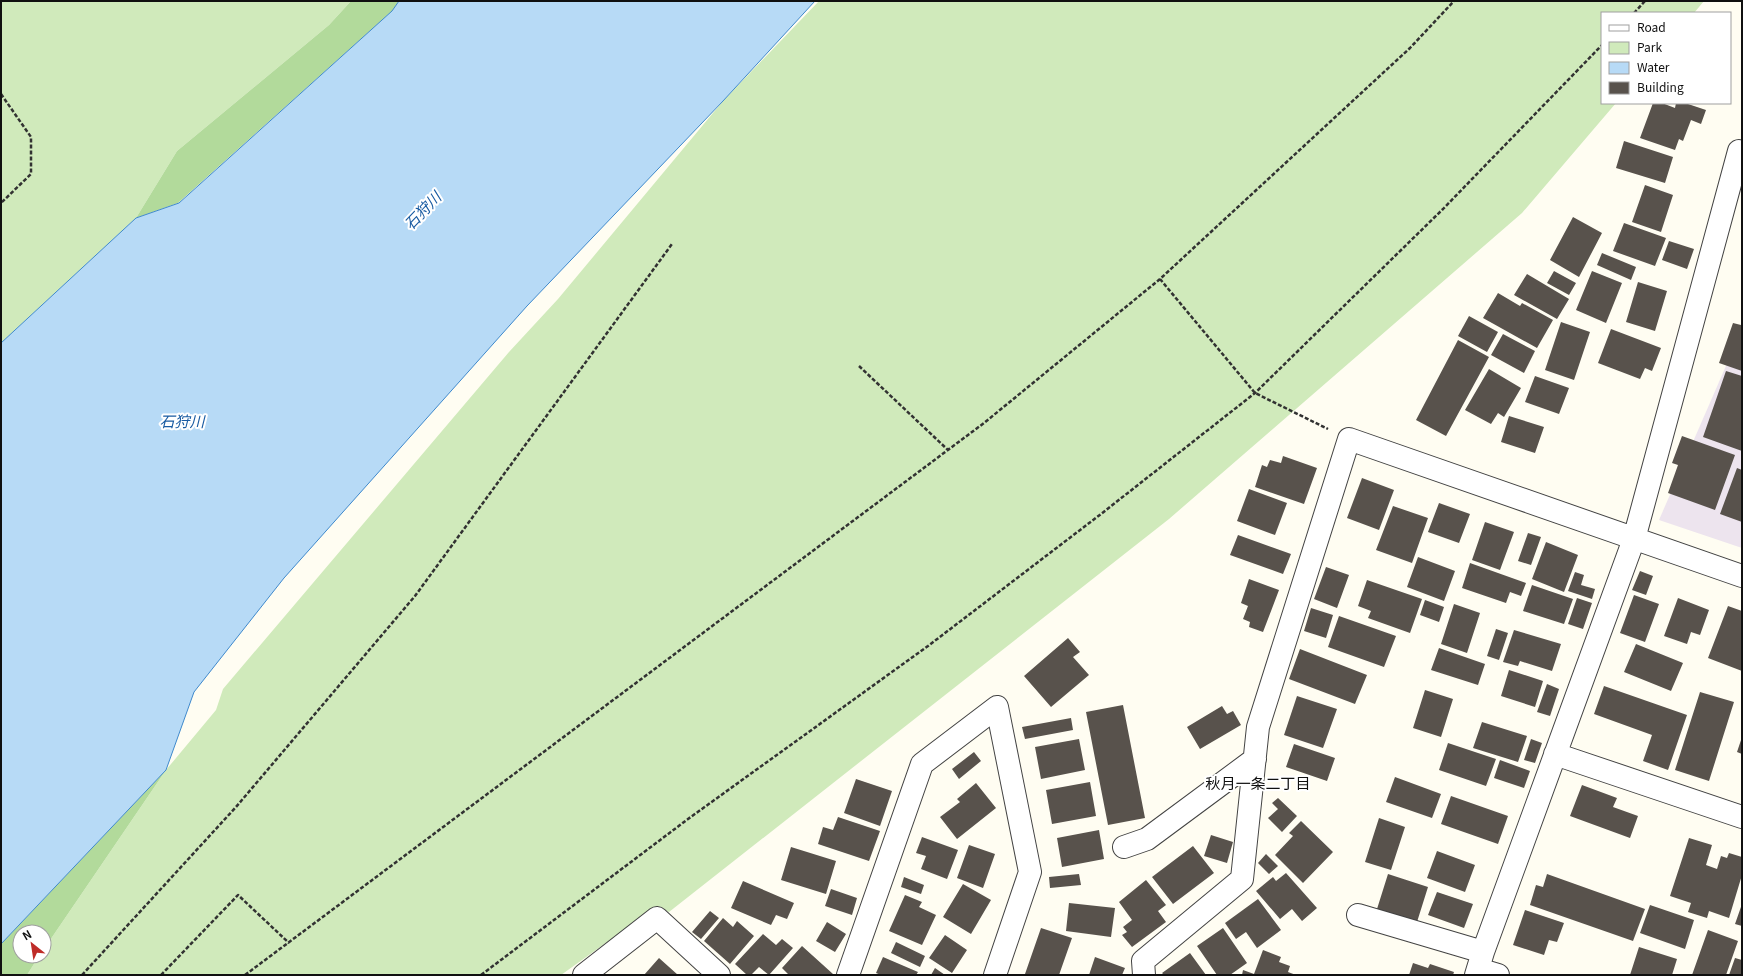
<svg xmlns="http://www.w3.org/2000/svg" width="1743" height="976" viewBox="0 0 1743 976" font-family="Georgia,'Noto Sans JP',serif">
  <style>
    .industrial { fill: #ede4ee }
    .green { fill: #d0eabb }
    .forest { fill: #b2da9b }
    .water { fill: #b7daf6; stroke: #3f89cc }
    .building { fill: #58524c }
    .lines { fill: none; stroke-linecap: round; stroke-linejoin: round }
    .minor-casing { stroke: #434343; stroke-width: 24 }
    .path { stroke: #323232; stroke-width: 2.5; stroke-dasharray: 4 2; stroke-linecap: butt }
    .minor { stroke: #fff; stroke-width: 22 }
    .labels { text-anchor: middle; stroke-width: 4; stroke-linejoin: round; paint-order: stroke }
    .water-label { font-size: 15px; font-style: italic; fill: #195ba2; stroke: #fff }
    .neighbourhood-label { font-size: 15px; fill: #101010; stroke: #fff }
  </style>
  <rect width="100%" height="100%" fill="#fffdf2"/>
  <path class="industrial" d="M1742,329V548L1659,520Z"/>
  <path class="green" d="M1,1H351L329,25L177,151L136,218L1,343Z
    M819,1H1704L1694,13H1602V103H1616L1522,213L1169,519L669,912L656,907L561,975H27L39,956H44V949L166,770L216,710L223,689L509,352L558,299L723,101Z"/>
  <path class="forest" d="M351,1H399L392,11L178,203L136,218L177,151L329,25Z
    M166,770L44,949V932H20V956H39L27,975H1V944Z"/>
  <path class="water" d="M399,1H815L723,101L527,306L284,578L194,692L166,770L1,944V343L136,218L179,203L392,11Z"/>
  <path class="building" d="M1653,103H1662L1675,108L1676,103H1685L1706,110L1701,124L1691,120L1683,141L1679,139L1675,150L1640,138Z
    M1624,141L1673,157L1665,183L1616,168Z
    M1645,185L1673,195L1661,232L1632,222Z
    M1573,217L1602,233L1579,277L1550,260Z
    M1624,223L1666,238L1655,266L1613,251Z
    M1669,241L1694,249L1687,269L1662,260Z
    M1602,253L1636,267L1631,280L1597,265Z
    M1554,271L1576,283L1569,295L1547,283Z
    M1592,271L1622,283L1606,323L1576,310Z
    M1527,274L1569,299L1557,319L1514,295Z
    M1638,282L1667,291L1655,331L1626,322Z
    M1498,293L1520,306L1522,303L1553,320L1537,348L1483,318Z
    M1469,316L1498,332L1487,352L1458,336Z
    M1561,322L1590,332L1574,380L1545,370Z
    M1742,322V371L1719,363L1733,323L1741,325Z
    M1611,329L1661,348L1652,371L1645,368L1640,379L1598,363Z
    M1503,334L1535,351L1524,373L1491,355Z
    M1458,340L1489,357L1446,436L1416,420Z
    M1489,369L1521,388L1504,417L1498,413L1491,424L1465,410Z
    M1726,371L1742,376V451L1703,437Z
    M1535,376L1569,388L1559,414L1525,402Z
    M1509,416L1544,427L1535,453L1501,442Z
    M1682,436L1735,455L1715,510L1668,493L1678,465L1672,463Z
    M1283,456L1317,468L1304,504L1255,487L1262,465L1267,467L1270,460L1281,463Z
    M1737,468L1742,470V522L1720,514Z
    M1362,478L1394,490L1379,530L1347,518Z
    M1249,489L1287,503L1275,535L1237,521Z
    M1439,503L1470,514L1459,543L1428,532Z
    M1393,506L1428,518L1412,563L1376,550Z
    M1485,522L1514,532L1500,570L1472,560Z
    M1528,533L1541,537L1531,565L1518,561Z
    M1238,535L1291,554L1283,574L1230,555Z
    M1546,542L1578,555L1564,592L1532,579Z
    M1418,557L1455,571L1444,601L1407,587Z
    M1470,563L1526,583L1521,596L1510,592L1506,603L1462,588Z
    M1326,567L1349,575L1337,608L1314,599Z
    M1640,571L1653,576L1646,595L1632,590Z
    M1575,572L1584,575L1581,585L1595,589L1592,599L1568,591Z
    M1249,579L1279,590L1263,632L1249,627L1250,622L1243,619L1248,606L1241,603Z
    M1367,580L1422,599L1410,633L1368,618L1371,611L1358,606Z
    M1532,585L1573,599L1564,624L1523,611Z
    M1634,595L1659,604L1645,642L1620,633Z
    M1577,598L1592,603L1583,629L1568,624Z
    M1678,598L1709,610L1700,635L1691,632L1687,644L1664,636Z
    M1425,600L1444,607L1439,622L1420,615Z
    M1454,604L1480,613L1467,653L1441,644Z
    M1728,606L1742,611V671L1708,658Z
    M1311,608L1333,615L1326,638L1304,631Z
    M1339,616L1396,636L1384,667L1328,647Z
    M1496,629L1508,633L1499,660L1487,656Z
    M1514,630L1561,644L1552,671L1520,661L1518,666L1503,662Z
    M1068,638L1080,652L1073,657L1089,675L1051,707L1024,676Z
    M1636,644L1683,663L1671,691L1624,672Z
    M1439,648L1485,664L1478,685L1431,670Z
    M1300,649L1367,675L1355,704L1289,679Z
    M1509,670L1543,681L1535,707L1501,696Z
    M1547,684L1559,689L1550,716L1537,712Z
    M1604,686L1687,715L1668,770L1643,761L1652,735L1594,714Z
    M1425,690L1453,699L1441,737L1413,728Z
    M1700,692L1734,702L1709,781L1675,770Z
    M1297,696L1337,709L1323,748L1284,735Z
    M1123,705L1145,818L1108,825L1086,712Z
    M1222,706L1227,714L1233,711L1241,725L1200,749L1187,727Z
    M1071,718L1073,730L1025,739L1022,727Z
    M1482,722L1527,736L1518,762L1473,748Z
    M1742,737V754L1737,752Z
    M1079,739L1085,770L1041,779L1035,747Z
    M1531,739L1542,743L1535,763L1524,760Z
    M1448,743L1496,759L1486,786L1439,770Z
    M1294,744L1335,758L1327,781L1286,767Z
    M974,752L981,761L959,779L952,769Z
    M1500,760L1530,771L1524,788L1494,778Z
    M1395,777L1441,794L1432,818L1386,802Z
    M856,779L892,791L880,826L844,813Z
    M1090,782L1096,816L1052,824L1046,790Z
    M976,783L996,808L957,839L940,817L960,802L957,799Z
    M1582,785L1617,798L1613,807L1638,816L1630,838L1570,816Z
    M1451,796L1508,816L1498,844L1441,824Z
    M1278,798L1297,816L1282,832L1268,818L1278,809L1272,803Z
    M838,817L880,831L869,861L818,844L823,827L833,830Z
    M1379,818L1405,827L1391,870L1365,862Z
    M1301,821L1333,852L1303,883L1275,855L1293,836L1289,833Z
    M1099,830L1104,859L1062,867L1057,838Z
    M1211,835L1233,842L1227,863L1204,856Z
    M922,837L958,850L947,879L921,869L926,856L916,853Z
    M1689,838L1712,845L1706,865L1717,869L1721,856L1727,858L1729,853L1742,857V875L1729,918L1709,911L1707,918L1688,912L1691,903L1670,896Z
    M969,845L995,854L983,888L957,878Z
    M1193,846L1214,873L1173,904L1152,877Z
    M791,847L836,861L826,894L781,880Z
    M1437,851L1475,865L1465,892L1427,878Z
    M1266,854L1278,866L1269,874L1258,863Z
    M1286,873L1317,908L1302,921L1292,909L1280,919L1256,891L1273,877L1276,881Z
    M1079,874L1081,885L1050,888L1049,877Z
    M1388,874L1428,887L1417,922L1377,909Z
    M1547,874L1645,909L1633,941L1530,905L1536,885L1543,887Z
    M904,877L924,885L921,894L901,887Z
    M1146,880L1166,905L1158,911L1166,922L1132,947L1122,935L1127,932L1123,927L1132,920L1119,902Z
    M743,881L794,903L787,919L776,915L771,925L731,908Z
    M963,884L991,900L971,934L943,917Z
    M831,889L857,898L852,915L825,906Z
    M1437,892L1473,904L1464,928L1428,915Z
    M905,895L922,902L919,907L936,915L922,945L889,931Z
    M1258,899L1281,930L1257,948L1246,932L1236,939L1225,923Z
    M1069,903L1115,908L1111,937L1066,931Z
    M1742,904V926L1735,924Z
    M1650,905L1694,920L1685,949L1640,933Z
    M1525,910L1564,923L1557,942L1549,940L1544,955L1513,945Z
    M710,911L719,918L701,939L692,932Z
    M723,918L733,927L737,921L754,936L730,964L704,941Z
    M827,922L846,934L835,952L816,941Z
    M1041,928L1072,938L1059,975L1025,974Z
    M1223,928L1247,963L1230,975H1217L1197,946Z
    M1708,930L1738,941L1726,975H1692Z
    M763,934L776,945L782,939L793,948L769,975L759,967L751,975H747L735,964Z
    M945,935L967,950L952,973L929,958Z
    M896,942L925,956L920,967L891,953Z
    M802,946L833,974L832,975H789L782,968Z
    M1639,947L1677,959L1672,975H1630Z
    M1263,950L1281,957L1279,962L1290,966L1288,972L1296,975H1242L1243,970L1254,974Z
    M1190,953L1206,975H1164L1162,973Z
    M883,957L918,972L916,975H881L876,973Z
    M1095,957L1125,968L1122,975H1089Z
    M659,958L678,975H644Z
    M1735,958L1742,960V975H1729Z
    M1413,963L1428,968L1430,964L1454,972L1453,975H1409Z
    M935,968L945,975H931Z"/>
  <g class="lines">
    <g class="minor-casing">
      <path id="minor" d="M1555,754L1742,817
        M1124,847L1147,839L1255,759
        M1358,915L1483,952
        M1478,969L1498,975
        M584,975L657,918L719,975
        M848,975L922,764L997,707L1030,872L995,975
        M1144,975L1143,961L1242,879L1258,727L1349,439L1742,576
        M1476,975L1483,952L1634,539L1739,151"/>
    </g>
    <path class="path" d="M1634,13L1645,1
      M1,94L31,137V174L1,203
      M1160,279L1255,393L1328,429
      M859,366L948,450
      M82,975L236,807L415,596L672,244
      M161,975L238,895L289,943
      M245,975L984,423L1160,279L1410,48L1454,1
      M481,975L688,819L928,646L1101,514L1255,393L1443,209L1602,45"/>
    <use href="#minor" class="minor"/>
  </g>
  <g class="labels">
    <g class="water-label">
      <text transform="translate(423 211) rotate(-46)" y="5">石狩川</text>
      <text x="182" y="427">石狩川</text>
    </g>
    <g class="neighbourhood-label">
      <text x="1258" y="789">秋月一条二丁目</text>
    </g>
  </g>
  <rect width="1743" height="976" fill="none" stroke="#101010" stroke-width="4"/>
  <rect x="1601" y="12" width="130" height="92" fill="#ffffff" stroke="#9f9f9f"/>
  <rect x="1609" y="25" width="20" height="6" fill="#ffffff" stroke="#9f9f9f"/>
  <text x="1637" y="32" font-size="12" fill="#101010">Road</text>
  <rect x="1609" y="42" width="20" height="12" fill="#d0eabb" stroke="#9f9f9f"/>
  <text x="1637" y="52" font-size="12" fill="#101010">Park</text>
  <rect x="1609" y="62" width="20" height="12" fill="#b7daf6" stroke="#9f9f9f"/>
  <text x="1637" y="72" font-size="12" fill="#101010">Water</text>
  <rect x="1609" y="82" width="20" height="12" fill="#58524c" stroke="#9f9f9f"/>
  <text x="1637" y="92" font-size="12" fill="#101010">Building</text>
  <g transform="translate(32 944) rotate(330)"><circle r="19" fill="#ffffff" stroke="#9f9f9f"/>
  <path d="M0-3L7 15L0 10L-7 15Z" fill="#bf2c28"/>
  <text y="-6" font-size="11" font-weight="bold" text-anchor="middle" fill="#101010">N</text>
  </g>
</svg>
